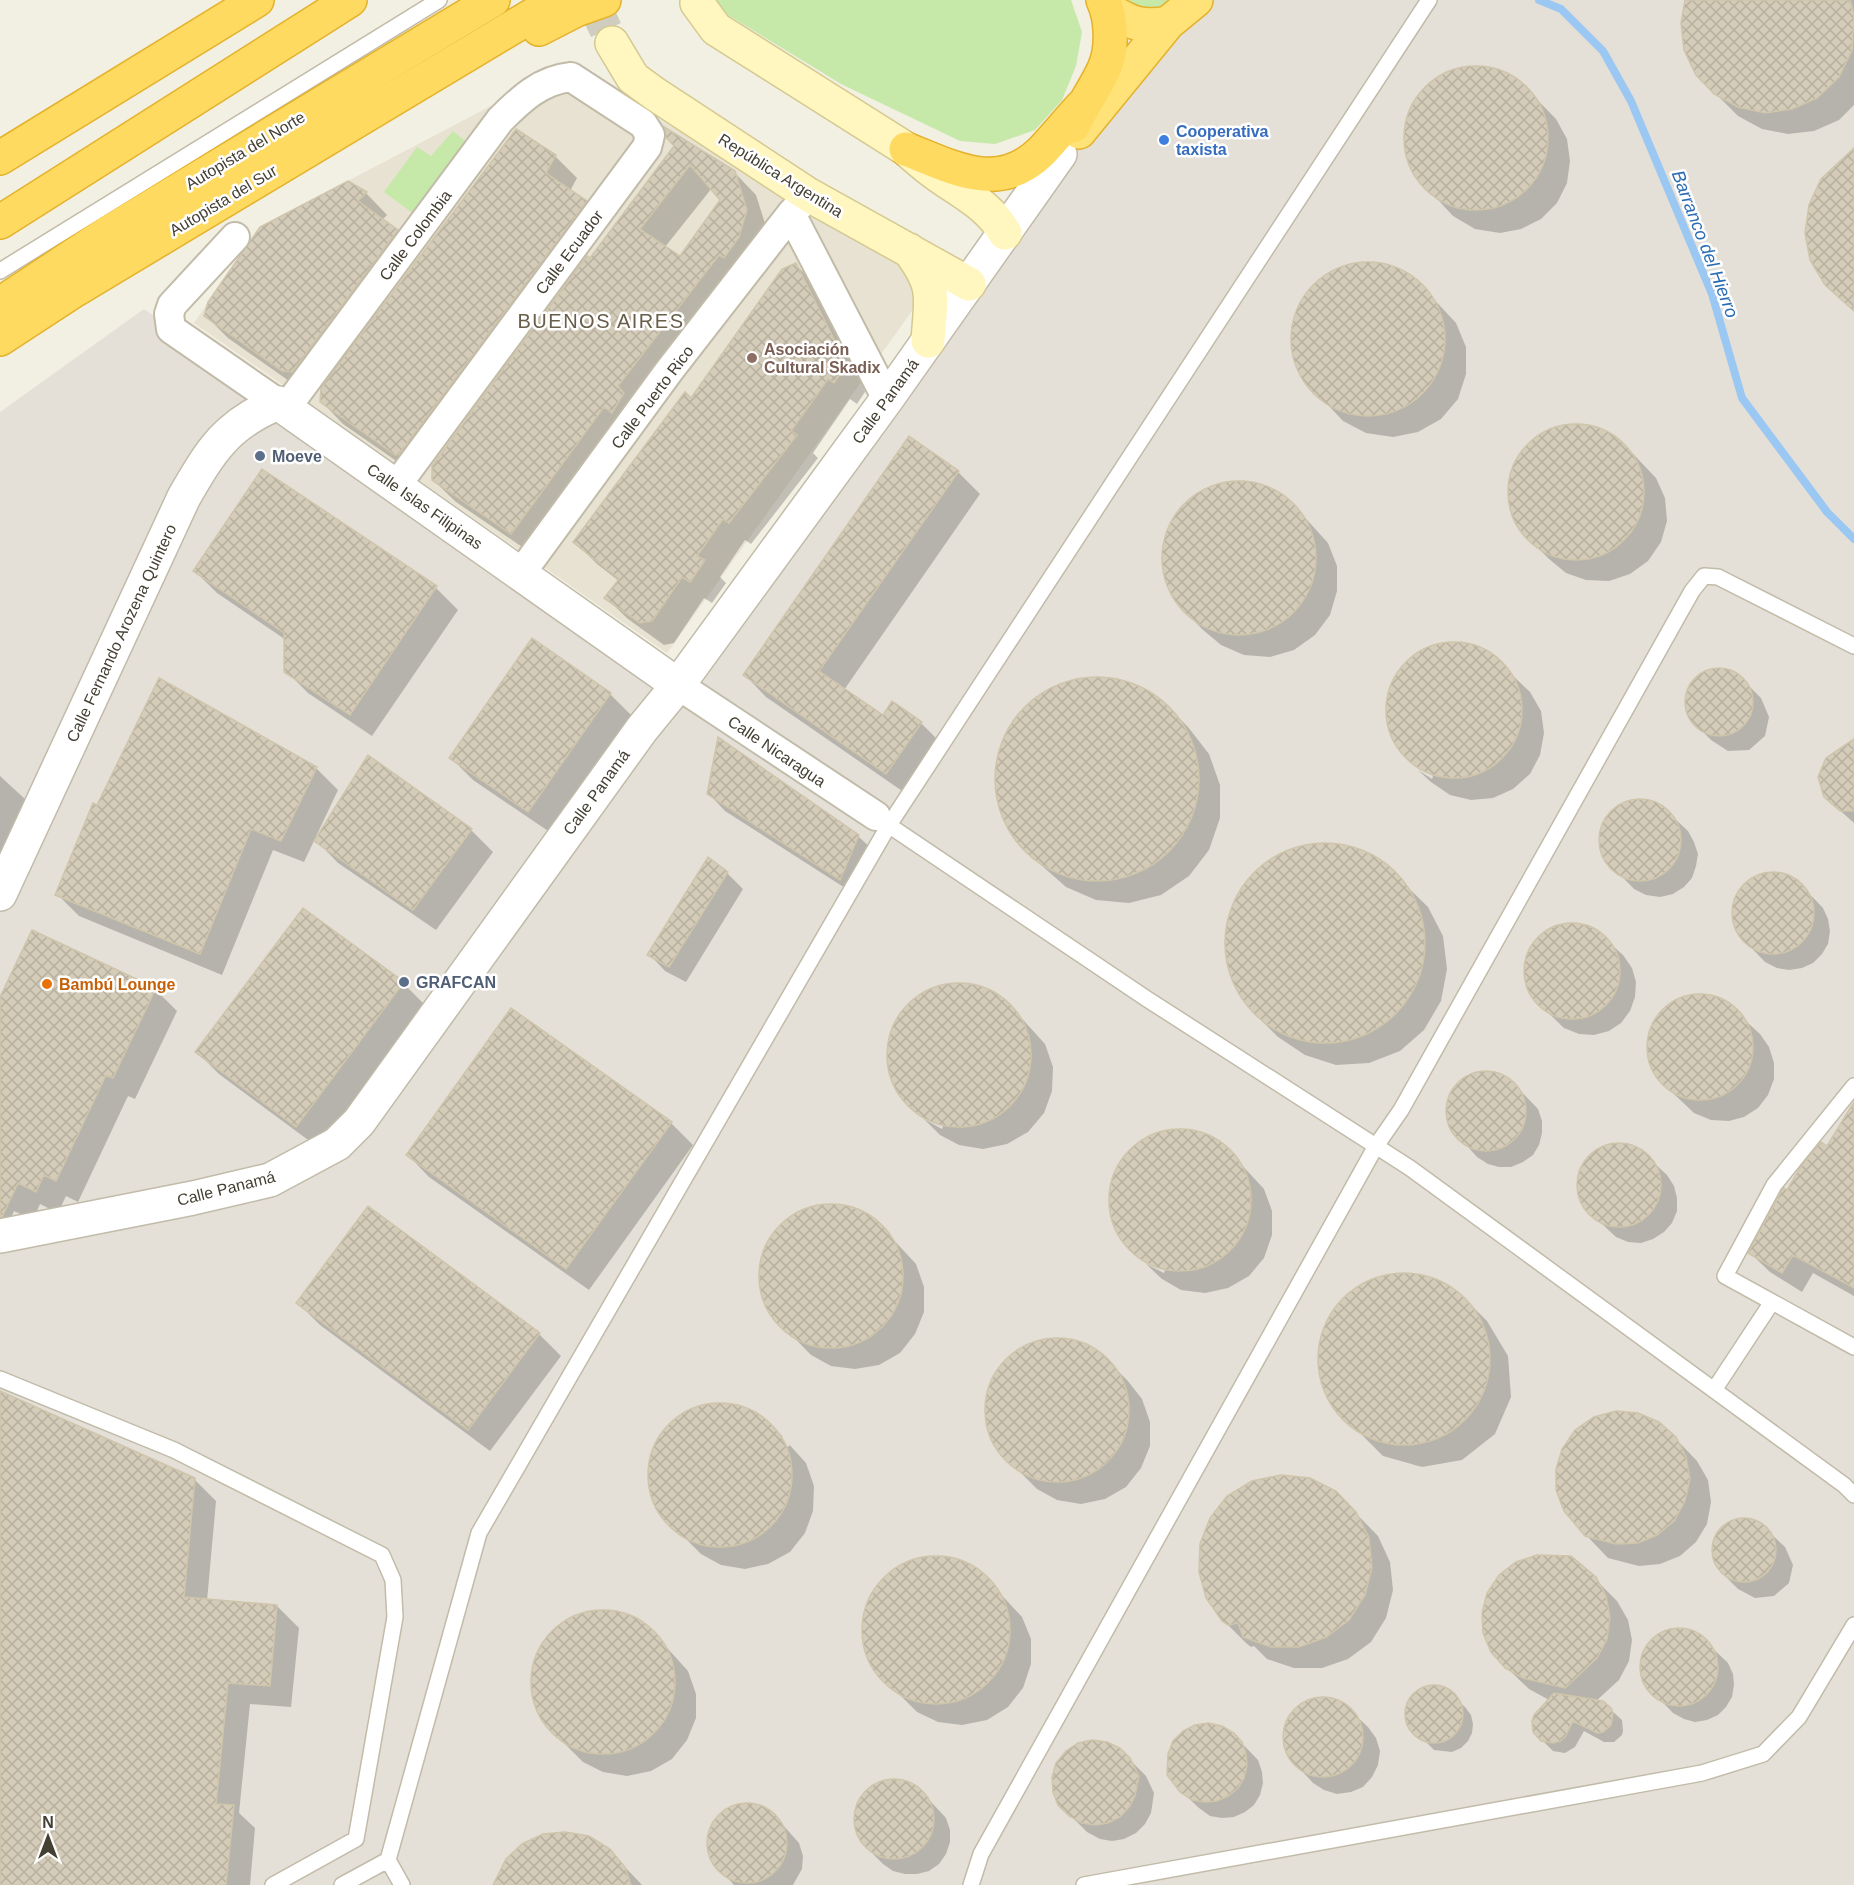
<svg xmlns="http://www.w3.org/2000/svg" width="1854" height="1885" viewBox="0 0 1854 1885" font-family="Arial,sans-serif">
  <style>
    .residential { fill: #e7e2d1 }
    .industrial { fill: #e4e0d8 }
    .green { fill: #c6e9a9 }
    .shadow { fill: #0003; fill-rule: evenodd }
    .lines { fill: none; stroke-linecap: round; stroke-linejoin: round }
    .stream { stroke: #9bc7f3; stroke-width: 8 }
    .building { fill: url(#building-cross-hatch); stroke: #cfc5ab; stroke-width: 1.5; fill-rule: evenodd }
    .secondary-tunnel { stroke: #cfccc0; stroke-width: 33; stroke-dasharray: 33 16; stroke-linecap: butt }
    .service-casing { stroke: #c1bba8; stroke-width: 18 }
    .minor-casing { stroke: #c1bba8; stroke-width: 32 }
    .tertiary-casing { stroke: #c1bba8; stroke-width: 36 }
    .secondary-casing { stroke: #d4c990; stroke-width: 36 }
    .trunk-casing { stroke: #e4b22b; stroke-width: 36 }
    .motorway-casing { stroke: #e4b22b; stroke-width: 36 }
    .service { stroke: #fff; stroke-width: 15 }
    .minor { stroke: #fff; stroke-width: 28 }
    .tertiary { stroke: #fff; stroke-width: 33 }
    .secondary { stroke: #fff6c0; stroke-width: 33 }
    .trunk { stroke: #ffe278; stroke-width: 33 }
    .motorway { stroke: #ffda61; stroke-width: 33 }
    .shop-dot { fill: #3f7fe0; stroke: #fff; stroke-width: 2 }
    .education-dot { fill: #8d6e63; stroke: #fff; stroke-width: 2 }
    .service-dot { fill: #5c6f8a; stroke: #fff; stroke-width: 2 }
    .food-dot { fill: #e8710a; stroke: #fff; stroke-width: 2 }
    .labels { text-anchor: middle; stroke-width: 5; stroke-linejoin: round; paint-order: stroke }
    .shop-label { font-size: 16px; font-weight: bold; fill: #366cbe; stroke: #fff; text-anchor: start }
    .street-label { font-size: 16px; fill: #443f33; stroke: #fff }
    .education-label { font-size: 16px; font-weight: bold; fill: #785e54; stroke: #fff; text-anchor: start }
    .service-label { font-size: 16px; font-weight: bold; fill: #4e5e75; stroke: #fff; text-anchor: start }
    .food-label { font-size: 16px; font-weight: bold; fill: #c56008; stroke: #fff; text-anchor: start }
    .water-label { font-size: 18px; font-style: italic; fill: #286cb4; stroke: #fff }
    .quarter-label { font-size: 20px; letter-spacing: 1.5px; fill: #685e4a; stroke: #fff }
  </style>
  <defs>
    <pattern id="building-cross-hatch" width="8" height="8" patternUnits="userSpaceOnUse" patternTransform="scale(1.5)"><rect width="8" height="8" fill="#d4ccb8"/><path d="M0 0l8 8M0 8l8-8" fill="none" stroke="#b7b09f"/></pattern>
  </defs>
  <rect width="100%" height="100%" fill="#f2efe3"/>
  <path class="residential" d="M569,65L932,283L667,653L194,323L260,227Z"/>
  <path class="industrial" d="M1196,0H1854V1885H0V412L144,309L678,684L1018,216Z"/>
  <path class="green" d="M714,0H1071L1082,32L1076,66L1062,100L1035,130L995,144L960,141L841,84L728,15Z
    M1116,0H1175L1155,14Z
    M453,131L469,144L414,214L384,192L417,147L431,156Z"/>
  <path class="shadow" d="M1687,0H1854V105L1839,120L1814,131L1788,134L1762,129L1738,116L1715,93Z
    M1476,67L1497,70L1518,80L1556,119L1567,139L1570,161L1567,183L1557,203L1541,219L1521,229L1500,233L1475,229L1453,216L1414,174L1405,151V126L1414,103L1429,84L1451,71Z
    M676,146L734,172L756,195L768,233L534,555L456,502L433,480L590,260ZM712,188L722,200L681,258L665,247Z
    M555,156L577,178L570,191L586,202L608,224L418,476L343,424L321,401Z
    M366,193L387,215L382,220L397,231L419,253L306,393L228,338L206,316Z
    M1367,263L1393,267L1416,280L1456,323L1466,347V374L1458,399L1441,419L1418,432L1393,437L1366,433L1343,421L1303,378L1294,353L1293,327L1302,302L1318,282L1341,268Z
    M796,265L818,287L862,374L865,392L857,404L850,399L813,453L818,458L751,544L745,540L720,577L726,583L712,603L704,598L674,643L664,645L628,619L606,598L619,581L597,564L575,542L691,400Z
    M1575,425L1598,428L1618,438L1656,478L1665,498L1667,521L1661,542L1648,561L1630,574L1609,581L1586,580L1566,573L1549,559L1526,536L1514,518L1509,496L1511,475L1520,455L1535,439L1554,428Z
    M909,438L958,472L980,494L844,690L883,717L921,723L943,745L908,795L766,697L745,675Z
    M263,471L436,588L458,610L372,736L308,693L286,671V640L217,593L195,571Z
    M1242,482L1267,487L1289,500L1328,543L1337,566V591L1330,615L1315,635L1294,650L1270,657L1244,655L1221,645L1202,629L1180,606L1167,584L1162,560L1166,535L1177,513L1195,496L1218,485Z
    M1448,643L1470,645L1490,654L1530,692L1541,711L1544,733L1540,755L1530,774L1513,789L1493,798L1471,800L1450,795L1431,782L1418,770L1432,779L1433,776L1416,765V767L1395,742L1387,722V700L1394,679L1407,661L1426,649Z
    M1727,670L1744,681L1761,698L1769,717L1765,736L1749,750L1728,751L1711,740L1694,723L1686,704L1691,684L1706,671Z
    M1104,679L1137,686L1165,704L1188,727L1209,754L1220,785V818L1209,850L1189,876L1161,895L1129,903L1096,900L1066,887L1041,865L1018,842L1002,813L996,781L1001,748L1016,719L1040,696L1071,682Z
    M160,680L316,768L338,790L304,862L273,850L222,975L79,916L57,894Z
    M610,694L632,716L551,833L473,780L451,758Z
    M1854,748V823L1825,797Z
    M369,757L471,830L493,852L436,930L338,863L316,840Z
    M0,776L26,800L0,865Z
    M709,794L858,836L875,852L856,895L725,811Z
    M1637,800L1650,801L1661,806L1688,831L1694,842L1698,854L1696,866L1692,878L1684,887L1673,894L1660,897L1646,895L1634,889L1607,861L1602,849L1601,835L1605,822L1614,811L1625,803Z
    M1319,844L1352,847L1381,861L1428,907L1443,936L1447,969L1441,1001L1424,1030L1400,1051L1369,1063L1336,1065L1305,1055L1278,1037L1255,1014L1236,988L1226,957L1227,925L1238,895L1259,869L1286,851Z
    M727,873L743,889L686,982L665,971L649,954Z
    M1772,873L1786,876L1797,881L1823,908L1828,919L1830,931L1828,944L1822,954L1813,963L1802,968L1789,970L1777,968L1765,962L1738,934L1733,921V907L1738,894L1746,883L1758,876Z
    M1562,924H1579L1594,929L1623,955L1632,968L1636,982L1635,997L1630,1011L1621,1023L1609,1031L1594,1035L1579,1034L1564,1028L1535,1000L1527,986L1524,970L1527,955L1535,940L1547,930Z
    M403,983L425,1005L319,1148L219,1074L197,1052Z
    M962,984L986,989L1007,1002L1045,1044L1053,1067L1052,1091L1044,1113L1028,1132L1007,1144L983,1149L959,1145L940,1135L924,1119L942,1129L943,1126L919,1115L901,1096L891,1076L888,1054L892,1032L903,1012L920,997L940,987Z
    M155,989L177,1011L135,1099L128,1096L78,1202L66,1196L58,1213L40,1204L33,1220L14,1211L6,1229L0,1226V1000Z
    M1691,996H1708L1724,1001L1760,1034L1769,1047L1774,1063V1079L1768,1095L1758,1108L1744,1117L1729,1121L1711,1120L1694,1113L1658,1079L1650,1063L1648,1046L1651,1028L1660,1013L1674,1002Z
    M1488,1072L1501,1075L1513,1083L1538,1109L1542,1121V1133L1539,1145L1533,1155L1523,1162L1511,1167H1499L1488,1164L1477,1157L1452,1129L1448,1116V1103L1454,1090L1462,1080L1475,1074Z
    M671,1123L693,1145L589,1290L429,1177L408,1155Z
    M1854,1125V1296L1813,1273L1802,1292L1770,1272L1750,1253L1788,1192L1828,1148Z
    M1182,1131L1206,1136L1226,1148L1264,1189L1272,1211V1235L1264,1258L1249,1276L1228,1288L1205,1293L1181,1290L1162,1279L1146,1264L1164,1273L1165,1270L1141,1259L1124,1241L1113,1221L1110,1199L1114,1178L1125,1158L1140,1143L1161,1134Z
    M1612,1145H1627L1640,1150L1667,1175L1674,1186L1677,1198V1211L1672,1223L1664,1232L1653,1239L1641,1243L1628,1242L1616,1237L1588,1211L1581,1199L1578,1185L1581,1171L1588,1159L1599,1150Z
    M834,1205L857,1210L878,1223L916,1264L924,1287V1312L915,1334L900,1353L879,1365L855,1369L831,1366L811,1355L773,1316L763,1296L760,1274L764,1252L775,1232L791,1217L811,1208Z
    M1388,1275L1429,1277L1464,1298L1487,1321L1508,1356L1511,1397L1495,1434L1462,1460L1422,1467L1383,1456L1331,1404L1318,1365L1325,1325L1350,1293Z
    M298,1303L539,1334L561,1356L490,1451L320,1325Z
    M1060,1339L1083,1344L1104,1357L1127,1380L1142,1399L1150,1422V1446L1141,1468L1126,1487L1105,1499L1081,1504L1057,1500L1037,1489L999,1451L989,1431L986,1408L990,1386L1001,1367L1017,1351L1037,1342Z
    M0,1393L194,1479L216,1501L207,1601L277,1606L299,1628L291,1707L250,1704L239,1813L255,1828L250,1885H0Z
    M723,1404L747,1409L768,1422L783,1437H780L788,1447L790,1445L787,1442L806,1463L814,1486L813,1511L805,1533L790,1552L768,1564L745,1569L721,1565L701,1554L662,1515L652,1496L649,1473L653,1451L664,1432L681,1416L701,1407Z
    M1675,1438L1697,1461L1708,1480L1711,1502L1707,1524L1696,1542L1680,1556L1660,1564L1639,1566L1608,1558L1586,1535Z
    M1335,1492L1378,1536L1390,1562L1393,1590L1386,1618L1371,1642L1348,1659L1322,1668H1294L1267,1659L1254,1646L1251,1647L1246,1643L1223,1620Z
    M1750,1520L1767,1530L1785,1547L1793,1565L1789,1583L1774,1596L1755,1598L1738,1589L1721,1572L1713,1554L1717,1535L1731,1522Z
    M937,1557L962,1562L983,1575L1022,1617L1031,1639V1664L1023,1688L1008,1707L987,1720L962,1725L938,1722L917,1712L878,1673L867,1653L864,1630L867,1607L878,1587L894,1571L915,1561Z
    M1595,1579L1617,1601L1628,1620L1632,1640L1629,1661L1619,1680L1596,1701L1610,1709L1622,1720L1623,1731L1622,1735L1614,1742H1604L1584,1731L1575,1747L1565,1753L1553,1751L1542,1740L1549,1700L1529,1689L1506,1667Z
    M605,1611L629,1616L650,1629L688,1671L696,1694V1718L687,1740L672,1759L651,1771L627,1776L603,1772L583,1762L544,1723L535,1703L531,1680L536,1658L546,1639L563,1623L583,1614Z
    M1679,1630L1692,1632L1702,1638L1728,1663L1733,1674L1734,1685L1732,1697L1726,1707L1718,1715L1707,1720L1695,1722L1684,1719L1673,1713L1647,1686L1642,1674V1661L1647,1648L1655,1639L1666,1632Z
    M1430,1687L1447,1690L1465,1707L1471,1715L1473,1724L1472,1733L1468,1741L1461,1748L1452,1752L1434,1750L1410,1726L1407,1718L1410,1701L1415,1695Z
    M1329,1698L1341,1702L1368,1727L1376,1738L1380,1751L1378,1765L1372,1777L1363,1787L1351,1792L1337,1794L1324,1790L1313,1783L1288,1756L1284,1744V1732L1288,1720L1295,1710L1305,1702L1316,1699Z
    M1233,1734L1258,1760L1262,1772L1263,1783L1260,1795L1254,1805L1245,1812L1234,1817L1222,1818L1210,1816L1199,1808L1181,1791Z
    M1120,1750L1146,1776L1154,1793L1151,1813L1145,1824L1136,1833L1124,1839L1112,1841L1100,1839L1087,1832L1070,1815Z
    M897,1780L910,1783L921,1791L946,1818L950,1830V1842L946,1854L939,1864L929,1871L917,1874H905L893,1871L883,1864L866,1847L858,1836L855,1823L856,1809L861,1797L871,1787L883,1781Z
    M752,1804L764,1808L774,1815L799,1843L803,1856L802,1869L793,1885H734L713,1862L709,1851L708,1838L712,1827L718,1816L728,1809L740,1805Z
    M609,1850L642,1885H496Z"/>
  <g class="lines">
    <path class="stream" d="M1539,0L1561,9L1603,51L1631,101L1712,294L1742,398L1827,512L1854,539"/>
  </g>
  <path class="building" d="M1685,0H1850L1854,15L1852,50L1839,77L1817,98L1792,109L1765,113L1738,107L1714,94L1696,75L1684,50L1681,23Z
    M1404 138a72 72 0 1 1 144 0a72 72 0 1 1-144 0Z
    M664,127L735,171L747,210L739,237L724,258L719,255L618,386L624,393L612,413L604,407L511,534L432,480V466L587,256L590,258L674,146L666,137ZM690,165L720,200L680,256L640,229Z
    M516,129L556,155L546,173L587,201L399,454L395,455L320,402L321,388Z
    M1854,148V311L1825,285L1810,260L1805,233L1809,205L1821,179Z
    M348,181L367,192L358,201L398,230L292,372L282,371L204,316L208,302L260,227Z
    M1291 339a77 77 0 1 1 154 0a77 77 0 1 1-154 0Z
    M796,263L840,351L843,370L834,383L828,379L791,431L797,435L729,523L723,519L697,556L705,560L690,582L682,577L652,621L640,623L604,598L619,579L573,542L685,392L691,398L782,269Z
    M1508 492a68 68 0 1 1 136 0a68 68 0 1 1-136 0Z
    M909,436L959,471L819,671L883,715L892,701L922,722L886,774L743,675Z
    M262,469L437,586L350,715L284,672V633L193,571Z
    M1162 558a77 77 0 1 1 154 0a77 77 0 1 1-154 0Z
    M532,638L611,693L528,812L449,758Z
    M1386 710a68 68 0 1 1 136 0a68 68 0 1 1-136 0Z
    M1685 702a34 34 0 1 1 68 0a34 34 0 1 1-68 0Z
    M995 779a102 102 0 1 1 204 0a102 102 0 1 1-204 0Z
    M159,678L317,767L281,841L251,829L200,954L55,895L93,803L97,805Z
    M718,737L859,835L840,880L707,794Z
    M1854,739V811H1840L1824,797L1818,777L1826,758Z
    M368,755L472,829L413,910L314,841Z
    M1599 840a41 41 0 1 1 82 0a41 41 0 1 1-82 0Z
    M1225 943a100 100 0 1 1 200 0a100 100 0 1 1-200 0Z
    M708,857L728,872L669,967L647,955Z
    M1732 913a41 41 0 1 1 82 0a41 41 0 1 1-82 0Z
    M303,908L404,982L296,1127L195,1052Z
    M1524 971a48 48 0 1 1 96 0a48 48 0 1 1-96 0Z
    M32,930L156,988L113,1078L106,1075L56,1181L44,1175L36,1192L18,1183L2,1217H0V997Z
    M887 1055a72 72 0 1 1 144 0a72 72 0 1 1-144 0Z
    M1647 1047a53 53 0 1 1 106 0a53 53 0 1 1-106 0Z
    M511,1008L672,1122L566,1269L406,1155Z
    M1446 1111a40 40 0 1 1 80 0a40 40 0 1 1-80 0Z
    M1854,1102V1288L1793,1255L1782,1273L1748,1253L1782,1190L1784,1188L1787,1190L1800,1168L1821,1142L1827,1146Z
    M1109 1200a71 71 0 1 1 142 0a71 71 0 1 1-142 0Z
    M1577 1185a42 42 0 1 1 84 0a42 42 0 1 1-84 0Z
    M759 1276a72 72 0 1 1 144 0a72 72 0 1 1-144 0Z
    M368,1206L540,1333L468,1430L296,1303Z
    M1318 1359a86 86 0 1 1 172 0a86 86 0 1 1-172 0Z
    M985 1410a72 72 0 1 1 144 0a72 72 0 1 1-144 0Z
    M0,1391L195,1478L184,1597L277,1605L270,1686L228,1683L216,1804L234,1805L226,1885H0Z
    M648 1475a72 72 0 1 1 144 0a72 72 0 1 1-144 0Z
    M1616,1411L1638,1413L1659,1422L1676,1437L1686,1457L1690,1479L1685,1501L1674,1521L1657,1535L1638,1543L1616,1544L1585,1536L1564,1511L1556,1490V1469L1562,1449L1575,1430L1594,1417Z
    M1281,1475L1310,1478L1336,1491L1356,1512L1369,1538L1372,1568L1365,1595L1349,1620L1326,1637L1299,1647H1271L1243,1637L1238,1623L1228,1625L1222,1621L1206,1598L1199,1572L1200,1544L1210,1518L1227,1496L1252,1481Z
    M1712 1550a32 32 0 1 1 64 0a32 32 0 1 1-64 0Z
    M1537,1555L1571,1556L1596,1577L1606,1596L1610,1617L1607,1639L1597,1658L1565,1688L1523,1678L1505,1668L1491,1652L1483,1633L1482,1613L1487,1593L1499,1575L1516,1562Z
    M862 1630a74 74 0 1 1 148 0a74 74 0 1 1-148 0Z
    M531 1682a72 72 0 1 1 144 0a72 72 0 1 1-144 0Z
    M1640 1667a39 39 0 1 1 78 0a39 39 0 1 1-78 0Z
    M1405 1714a29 29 0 1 1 58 0a29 29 0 1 1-58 0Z
    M1554,1693L1603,1701L1611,1708L1613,1713L1611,1725L1603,1732L1597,1733L1573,1721L1565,1737L1560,1741L1553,1743L1541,1741L1533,1732L1532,1721L1534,1715Z
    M1283 1737a40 40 0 1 1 80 0a40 40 0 1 1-80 0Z
    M1208,1723L1222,1726L1234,1733L1242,1742L1246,1754L1247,1766L1244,1778L1238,1788L1228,1796L1217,1801L1205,1802L1192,1800L1180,1792L1167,1775L1168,1754L1173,1741L1183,1731L1195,1725Z
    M1092,1740L1107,1742L1120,1748L1130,1758L1139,1776L1135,1796L1129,1807L1120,1817L1108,1823L1095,1825L1082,1823L1069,1816L1058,1805L1053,1792L1052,1777L1056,1763L1066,1751L1078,1743Z
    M854 1819a40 40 0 1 1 80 0a40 40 0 1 1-80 0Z
    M707 1843a40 40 0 1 1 80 0a40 40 0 1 1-80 0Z
    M565,1832L589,1836L610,1849L625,1867L631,1885H493L506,1859L522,1844L543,1834Z"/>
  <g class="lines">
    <path class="secondary-tunnel" d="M592,0L612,43"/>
    <g class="service-casing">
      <path id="service" d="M0,271L439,0
        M881,820L1147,999L1410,1168L1844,1485L1854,1495
        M1854,1086L1774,1185L1725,1276L1854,1347
        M0,1379L174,1450L382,1555L393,1580L395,1617L356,1839L273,1885
        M1714,1390L1772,1302
        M388,1860L402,1885
        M342,1885L388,1860L479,1533L889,825L1429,0
        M971,1885L981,1854L1376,1146L1401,1110L1692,591L1704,576L1718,577L1854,646
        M1084,1885L1702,1773L1763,1754L1799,1717L1854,1625"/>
    </g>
    <g class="minor-casing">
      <path id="minor" d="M791,214L887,399
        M235,237L172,305L169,314L171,329L278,403
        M286,408L500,120C521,99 541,80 571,77L643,124L650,135L647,147L396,486
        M521,573L669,371L791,214L809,195
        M678,685L876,816"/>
    </g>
    <g class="tertiary-casing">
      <path id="tertiary" d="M0,894L184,497C211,450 227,424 278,403L678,685
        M0,1236L193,1198L270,1180L337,1144L359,1122L642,729L678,685L887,399L1060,154"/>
    </g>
    <g class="secondary-casing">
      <path id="secondary" d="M697,3L716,29L906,149C914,156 923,164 931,170C958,191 988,203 1005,233
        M612,43L633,78L655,94L809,195L969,284
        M909,250C937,288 931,296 928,341"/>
    </g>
    <g class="trunk-casing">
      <path id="trunk" d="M1108,9C1130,23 1142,28 1168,23
        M1079,132L1168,23L1196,0"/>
    </g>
    <g class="motorway-casing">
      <path id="motorway" d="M539,29L576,10L604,0
        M1073,126C1082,106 1095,89 1104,69C1113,50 1112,19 1103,0
        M906,149C954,168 999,194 1042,151C1056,136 1068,121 1082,106
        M0,158L257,0
        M0,222L350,0
        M0,304L109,232L493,0
        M0,339L75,290L558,0"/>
    </g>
    <use href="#service" class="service"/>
    <use href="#minor" class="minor"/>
    <use href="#tertiary" class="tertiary"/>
    <use href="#secondary" class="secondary"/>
    <use href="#trunk" class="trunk"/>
    <use href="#motorway" class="motorway"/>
  </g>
  <circle class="shop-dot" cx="1164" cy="140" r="6"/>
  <circle class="education-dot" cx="752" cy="358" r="6"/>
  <g class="service-dot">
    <circle cx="260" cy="456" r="6"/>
    <circle cx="404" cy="982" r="6"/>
  </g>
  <circle class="food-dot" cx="47" cy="984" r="6"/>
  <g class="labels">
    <g class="shop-label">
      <text x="1176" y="137">Cooperativa<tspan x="1176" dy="18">taxista</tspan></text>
    </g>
    <g class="street-label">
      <text transform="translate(245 150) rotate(-31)" y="6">Autopista del Norte</text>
      <text transform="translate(781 175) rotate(32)" y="6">República Argentina</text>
      <text transform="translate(223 200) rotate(-31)" y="6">Autopista del Sur</text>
      <text transform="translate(415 235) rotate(-53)" y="6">Calle Colombia</text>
      <text transform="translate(569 252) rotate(-53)" y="6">Calle Ecuador</text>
      <text transform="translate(652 397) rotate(-53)" y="6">Calle Puerto Rico</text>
      <text transform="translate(885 401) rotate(-54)" y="6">Calle Panamá</text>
      <text transform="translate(425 506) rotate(35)" y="6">Calle Islas Filipinas</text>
      <text transform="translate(121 633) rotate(-65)" y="6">Calle Fernando Arozena Quintero</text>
      <text transform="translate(777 751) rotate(34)" y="6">Calle Nicaragua</text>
      <text transform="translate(596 792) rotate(-54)" y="6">Calle Panamá</text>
      <text transform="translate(226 1188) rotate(-14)" y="6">Calle Panamá</text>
    </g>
    <g class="education-label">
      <text x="764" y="355">Asociación<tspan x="764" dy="18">Cultural Skadix</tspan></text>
    </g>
    <g class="service-label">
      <text x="272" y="462">Moeve</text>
      <text x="416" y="988">GRAFCAN</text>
    </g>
    <g class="food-label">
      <text x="59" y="990">Bambú Lounge</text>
    </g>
    <g class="water-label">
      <text transform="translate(1705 244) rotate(69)" y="6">Barranco del Hierro</text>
    </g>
    <g class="quarter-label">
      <text x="601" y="328">BUENOS AIRES</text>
    </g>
  </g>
  <g transform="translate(48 1837)" stroke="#ffffff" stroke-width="4.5" paint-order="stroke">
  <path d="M0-4.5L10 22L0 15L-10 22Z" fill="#443f33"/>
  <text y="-9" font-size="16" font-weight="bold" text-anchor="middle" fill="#443f33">N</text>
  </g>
</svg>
